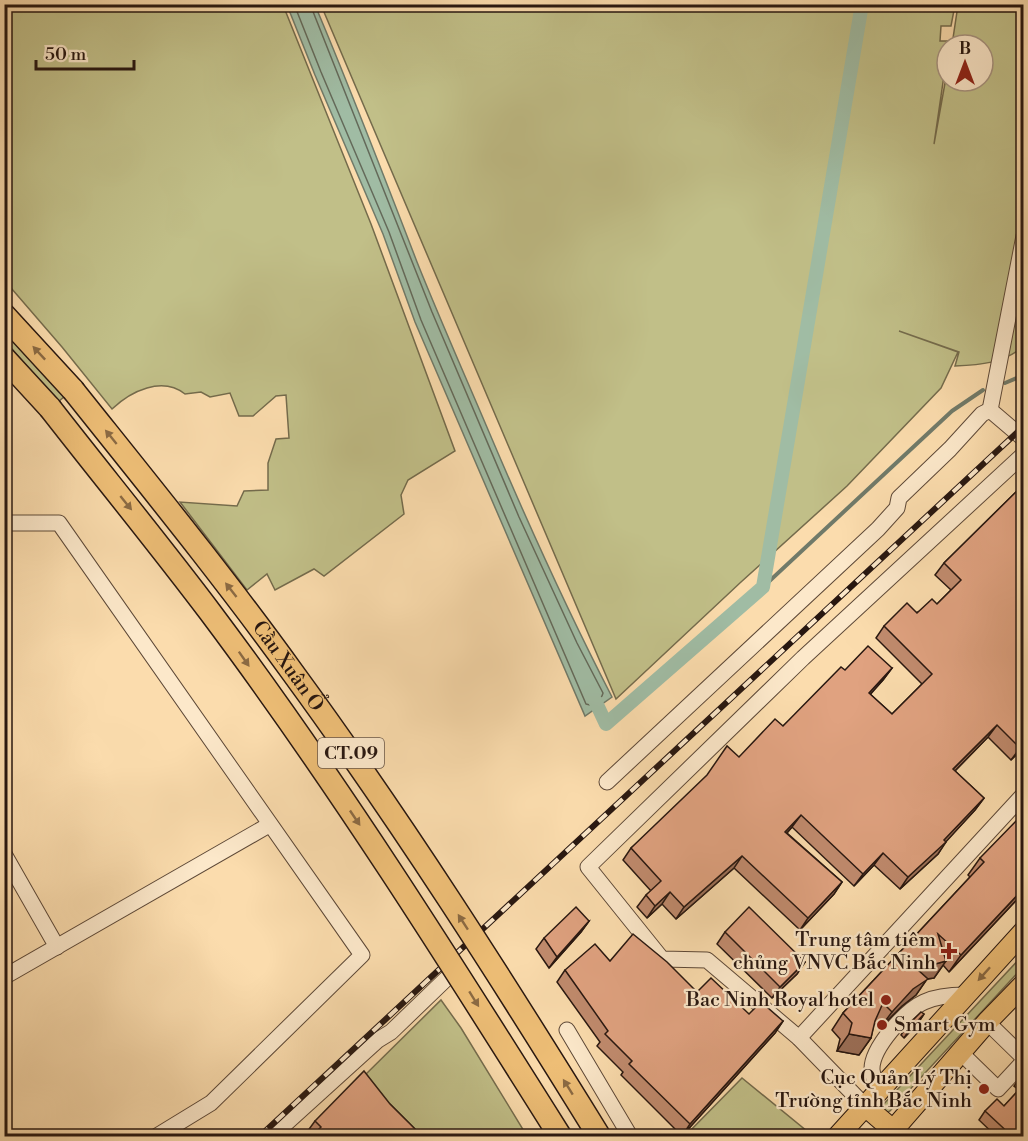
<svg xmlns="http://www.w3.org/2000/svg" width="1028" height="1141" viewBox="0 0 1028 1141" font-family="'Libre Bodoni',serif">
  <rect width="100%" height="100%" fill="#fbdcad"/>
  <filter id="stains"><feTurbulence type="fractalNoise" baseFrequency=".00333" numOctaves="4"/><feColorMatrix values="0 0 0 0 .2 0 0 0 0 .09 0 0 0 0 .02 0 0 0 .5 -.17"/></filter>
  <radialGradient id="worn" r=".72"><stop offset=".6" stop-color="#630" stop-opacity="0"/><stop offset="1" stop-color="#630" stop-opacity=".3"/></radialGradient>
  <g fill="#c1bf88" stroke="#746b4c" stroke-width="1.5">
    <path d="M4,5H283L371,224L455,451L408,480L401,495L404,514L324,576L314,569L275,590L267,574L247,590L180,502L237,506L244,491L268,490V463L276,439L289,438L286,395L276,396L253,416H239L230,393L210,397L201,392L185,394C162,376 131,391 112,409L62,347L5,281Z"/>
    <path d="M321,5H955L951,26H941L940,41H949L934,144L947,72V81H983V45H952L958,5H1023V347C1003,363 981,365 955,366L959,352L899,331L958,352L941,388L847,486L741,582L616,699Z"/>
    <polygon points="4,328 65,396 58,402 5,341"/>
    <polygon points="1023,955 1023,967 890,1111 886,1113 881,1107"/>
    <polygon points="441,1000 461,1028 527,1136 414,1136 362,1078"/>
    <polygon points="742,1078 813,1136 685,1136"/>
  </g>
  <path fill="#a0bca4" stroke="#707a69" stroke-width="1.5" d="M287,5H315C351,90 384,176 417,262C439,317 463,371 486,425C525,517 566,608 612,697L585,716L415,322L383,234L315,75Z"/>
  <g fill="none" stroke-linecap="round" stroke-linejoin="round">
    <polyline stroke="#646a5a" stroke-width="1.5" points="294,4 321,72 389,232 421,320 586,704 590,705 602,696 603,693 577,643 519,517 432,312 310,4"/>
    <g stroke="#707a69" stroke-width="4">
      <polyline points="1005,383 1024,375"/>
      <polyline points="763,587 952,411 983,390"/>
    </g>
    <polyline stroke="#a0bca4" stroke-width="14" points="591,692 606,724 763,587 862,4"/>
    <defs>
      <g id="minor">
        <polyline points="1024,236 990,410 1024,439"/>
        <polyline points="4,523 59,523 362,955 211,1103 157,1136"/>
        <polyline points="607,782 878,529 897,508 899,498 950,449 982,414 990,410"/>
        <polyline points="4,854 57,947"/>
        <polyline points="4,977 269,825"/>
        <polyline points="987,1022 1024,1058"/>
        <polyline points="567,1030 630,1136"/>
        <polyline points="799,1038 1024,794"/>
        <polyline points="960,1052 998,1089 1024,1061"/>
        <path d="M878,1092C876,1085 873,1077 872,1070C871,1048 906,1010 924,1002C937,996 951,995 965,995"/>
        <polyline points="865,1106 799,1038 707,960 662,959 588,867 803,658 1024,454"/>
        <polyline points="272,1136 378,1040 391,1032 446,979"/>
      </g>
      <g id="major">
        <polyline points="865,1106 893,1130"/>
        <polyline points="838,1136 1024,931"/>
        <polyline points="888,1136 987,1022 1024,984"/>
      </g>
      <g id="highway">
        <polyline points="4,315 73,390"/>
        <polyline points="4,358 50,408"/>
      </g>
    </defs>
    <use href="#minor" stroke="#5d4837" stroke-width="17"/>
    <use href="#major" stroke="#281710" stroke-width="22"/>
    <use href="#highway" stroke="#281710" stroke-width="25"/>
    <use href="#minor" stroke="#fce8ca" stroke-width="15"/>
    <use href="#major" stroke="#eebe76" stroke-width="20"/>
    <use href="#highway" stroke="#eebe76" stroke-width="22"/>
    <defs>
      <polyline id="rail" points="260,1136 1024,426"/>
    </defs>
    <use href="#rail" stroke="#281710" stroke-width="6"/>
    <use href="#rail" stroke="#fce8ca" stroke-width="4" stroke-dasharray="11" stroke-linecap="butt"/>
    <defs>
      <g id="highway-bridge">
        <path id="s1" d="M73,390C148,484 223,576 293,673C402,822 502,979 599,1136"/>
        <path d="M50,408C103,476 158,543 210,612C336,780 448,958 560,1136"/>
      </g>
    </defs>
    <use href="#highway-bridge" stroke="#281710" stroke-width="25" stroke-linecap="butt"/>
    <use href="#highway-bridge" stroke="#eebe76" stroke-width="22"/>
  </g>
  <g fill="#c18b6e" stroke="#281710" stroke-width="1.5">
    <polygon points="1023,485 1023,748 1011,760 988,737 955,771 984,798 975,810 946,841 938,854 900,889 874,865 854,886 792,827 787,833 842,882 834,894 800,930 734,868 676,919 662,904 647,918 637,907 646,895 651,891 623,860 631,848 739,757 783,726 845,670 892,668 883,680 870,694 892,714 922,684 876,638 884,626 937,604 951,590 935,575 944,563"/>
    <polygon points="980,858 1023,893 949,972 943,965 934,978 927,979 916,995 902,1006 880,1028 874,1023 871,1038 859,1055 837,1051 840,1039 832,1030 843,1013 970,877 968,875"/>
    <polygon points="589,921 581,932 549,968 536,949 544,938"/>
    <polygon points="725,932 805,962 797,974 772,998 717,944"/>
    <polygon points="610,961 697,992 749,1014 783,1021 775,1033 682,1136 621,1075 623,1072 597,1046 600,1042 557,982 565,970"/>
    <polygon points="924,1014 918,1023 904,1038 901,1035 907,1026"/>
    <polygon points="1023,1074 1023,1137 997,1137 979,1120 985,1111 1004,1106 1019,1090 1014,1086"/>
    <polygon points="390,1104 417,1131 422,1134 311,1137 307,1132 315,1121"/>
  </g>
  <g fill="#9d715a" stroke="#281710" stroke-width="1.5">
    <polygon points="892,668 883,680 861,705 869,693"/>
    <polygon points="997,725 988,737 945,781 953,769"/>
    <polygon points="1023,744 1023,748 1011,760"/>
    <polygon points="984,798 975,810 943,845 946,842 938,854 900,889 908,877"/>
    <polygon points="801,815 792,827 777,844 785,832"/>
    <polygon points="883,853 874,865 854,886 863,874"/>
    <polygon points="742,856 734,868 676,919 684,907"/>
    <polygon points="842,882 834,894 800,930 808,918"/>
    <polygon points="1023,889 1023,893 949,972 961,955"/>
    <polygon points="670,892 662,904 647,918 655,906"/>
    <polygon points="589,921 581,932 549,968 557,957"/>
    <polygon points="946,961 934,978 927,979 916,995 902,1006 880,1028 892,1012 917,969"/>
    <polygon points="805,962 797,974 772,998 780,987"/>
    <polygon points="924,1014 918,1023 904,1038 910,1029"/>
    <polygon points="783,1021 775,1033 682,1136 690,1124"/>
    <polygon points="849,1034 871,1038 859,1055 837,1051"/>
  </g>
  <g fill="#e0a280" stroke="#281710" stroke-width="1.5">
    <polygon points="1023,485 1023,744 1020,748 997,725 953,769 984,798 944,840 946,842 908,877 883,853 863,874 801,815 785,832 842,882 808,918 742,856 684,907 670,892 655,906 646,895 661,881 631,848 707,775 727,746 739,757 775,719 783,726 841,667 845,670 868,646 892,668 869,693 892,714 932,674 884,626 907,603 917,613 932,599 937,604 961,580 944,563"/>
    <polygon points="1016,821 1023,828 1023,889 961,955 938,934 946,961 917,969 928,979 913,989 892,1012 883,1003 875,1021 871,1038 849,1034 852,1023 843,1013 984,862 980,858"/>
    <polygon points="576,907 589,921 557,957 544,938"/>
    <polygon points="749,907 805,962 780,987 725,932"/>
    <polygon points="633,934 667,962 697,992 711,978 749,1014 761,1002 783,1021 690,1124 629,1064 632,1061 605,1034 608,1031 565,970 595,944 610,961"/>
    <polygon points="921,1012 924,1014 910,1029 907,1026"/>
    <polygon points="364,1071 390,1104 417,1131 422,1134 430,1132 434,1137 311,1137 321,1127 315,1121"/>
    <polygon points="1023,1085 1023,1137 1013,1137 985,1111 997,1099 1004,1106"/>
  </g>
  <defs><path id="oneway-solid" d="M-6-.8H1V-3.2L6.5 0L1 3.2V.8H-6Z" transform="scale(1.5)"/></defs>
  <g fill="#8b6a43">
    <use href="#oneway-solid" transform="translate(39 353) rotate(-133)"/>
    <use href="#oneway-solid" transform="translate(111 437) rotate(-129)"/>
    <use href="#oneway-solid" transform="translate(126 503) rotate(51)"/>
    <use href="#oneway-solid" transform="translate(231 590) rotate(-128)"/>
    <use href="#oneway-solid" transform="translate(244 659) rotate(55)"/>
    <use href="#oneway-solid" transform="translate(355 818) rotate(56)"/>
    <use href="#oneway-solid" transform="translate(463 922) rotate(-123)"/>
    <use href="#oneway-solid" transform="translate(984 974) rotate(132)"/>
    <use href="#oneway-solid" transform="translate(474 999) rotate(58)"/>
    <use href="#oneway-solid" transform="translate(568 1087) rotate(-122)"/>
  </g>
  <g fill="#8f2418" stroke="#fce8ca" stroke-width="2">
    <path d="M946 942h6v6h6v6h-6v6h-6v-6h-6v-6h6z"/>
    <circle cx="886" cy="1000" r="6"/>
    <circle cx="882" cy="1025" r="6"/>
    <circle cx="984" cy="1089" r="6"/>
  </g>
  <g text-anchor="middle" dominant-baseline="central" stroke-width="4.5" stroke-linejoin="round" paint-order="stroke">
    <rect fill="#fce8ca" stroke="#685648" stroke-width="1.5" x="318" y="738" width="66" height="30" rx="4.5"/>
    <g font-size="18" font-weight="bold" fill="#281710">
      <text x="351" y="753">CT.09</text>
    </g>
    <g font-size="20" fill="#281710" stroke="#fce8ca">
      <text stroke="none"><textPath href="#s1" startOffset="350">Cầu Xuân Ổ</textPath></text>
    </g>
    <g font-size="20" fill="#281710" stroke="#fce8ca" text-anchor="end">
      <text x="936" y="940">Trung tâm tiêm<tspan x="936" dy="23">chủng VNVC Bắc Ninh</tspan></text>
      <text x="874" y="1000">Bac Ninh Royal hotel</text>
      <text x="894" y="1025" text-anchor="start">Smart Gym</text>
      <text x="972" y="1078">Cục Quản Lý Thị<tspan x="972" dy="23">Trường tỉnh Bắc Ninh</tspan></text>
    </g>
  </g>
  <rect width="1028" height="1141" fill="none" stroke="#fbdcad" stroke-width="24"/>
  <rect x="6" y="6" width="1016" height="1129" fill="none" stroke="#281710" stroke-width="3"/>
  <rect x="12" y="12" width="1004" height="1117" fill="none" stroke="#281710" stroke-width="1.5"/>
  <g transform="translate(965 63)"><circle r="28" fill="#fce8ca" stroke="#a79480" stroke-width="1.5"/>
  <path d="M0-4.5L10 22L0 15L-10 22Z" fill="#8f2418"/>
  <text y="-9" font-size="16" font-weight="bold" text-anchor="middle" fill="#281710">B</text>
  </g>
  <path d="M36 60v9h98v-9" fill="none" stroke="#281710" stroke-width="3"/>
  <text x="45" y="60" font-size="18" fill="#281710" stroke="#fce8ca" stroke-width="4.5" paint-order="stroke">50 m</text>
  <rect width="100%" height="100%" filter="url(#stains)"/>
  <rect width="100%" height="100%" fill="url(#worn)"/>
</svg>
